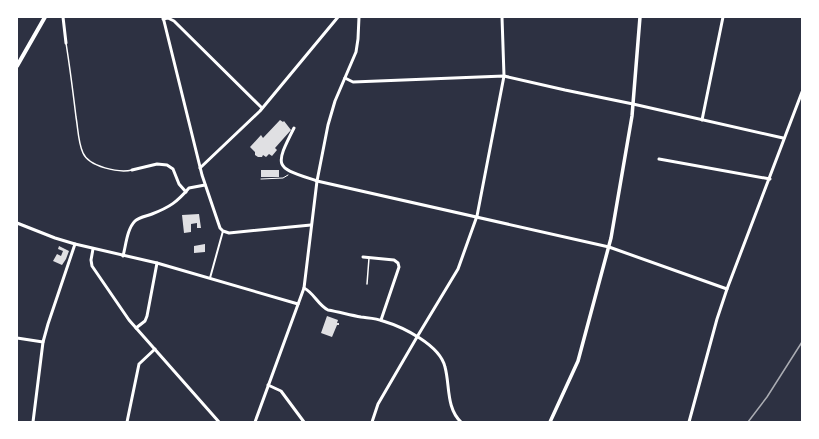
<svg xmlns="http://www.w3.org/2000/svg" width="819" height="439" viewBox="0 0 819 439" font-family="'Alegreya Sans',sans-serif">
  <rect width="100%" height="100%" fill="#2d3142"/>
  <g fill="#e0e0e3">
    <polygon points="280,120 283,122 284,121 291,130 275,148 277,150 272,156 269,154 266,157 263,155 262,157 258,157 255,155 255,152 250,147 261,135 263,138"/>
    <rect x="261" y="170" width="18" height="7"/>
    <polygon points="199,214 201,228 197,228 197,223 191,224 191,232 184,233 182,215"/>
    <polygon points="205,244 205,252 194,253 194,246"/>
    <polygon points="59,246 69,251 66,259 62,265 53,261 57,254 61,256 63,251 58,249"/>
    <polygon points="327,316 338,320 337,323 339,323 339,325 337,325 332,337 321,333"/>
  </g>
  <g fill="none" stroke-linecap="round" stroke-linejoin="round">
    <polyline stroke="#fff" stroke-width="1" points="261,179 283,178 288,175"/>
    <g stroke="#fff" stroke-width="1.5">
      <path d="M66,43C70,68 73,92 76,117C78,128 78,142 83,153C89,167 119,173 132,170"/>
      <polyline points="367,284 369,258"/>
    </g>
    <polyline stroke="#fff" stroke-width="2" points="210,278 223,231"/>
    <g stroke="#fff" stroke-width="3">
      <polyline points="63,17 66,43"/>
      <polyline points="163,17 202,175 220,228 223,231 229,233 311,225"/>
      <polyline points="163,19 168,18 174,21 262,108"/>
      <polyline points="345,78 353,82 504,76 565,90 633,104 783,138"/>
      <polyline points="702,120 723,17"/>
      <path d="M294,128C273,169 276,167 317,181L609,247L727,289"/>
      <polyline points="659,159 770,179"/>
      <polyline points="200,168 260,111 338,17"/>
      <polyline points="132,170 157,164 167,165 173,169 179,184 186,192"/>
      <polyline points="17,223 55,238 75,244 157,263 298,304"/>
      <polyline points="93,249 91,260 92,266 129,320 219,422"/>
      <path d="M123,256C126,245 127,229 135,221C139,217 147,216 152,214C170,207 177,202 189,188L205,185"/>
      <polyline points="363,257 394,260 398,263 399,267 381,320"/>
      <path d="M304,288C314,293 318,305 328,310C339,312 350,315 361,317C368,318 376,318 383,321C403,327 440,345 445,367C450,385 446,408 461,422"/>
      <polyline points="136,328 145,321 147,316 157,263"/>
      <polyline points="17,338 43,342"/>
      <polyline points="268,385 281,391 304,422"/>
      <polyline points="33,422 43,342 48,324 75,244"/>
      <polyline points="127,422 139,364 155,349"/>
      <polyline points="255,422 304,288 317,181 328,125 335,101 356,52 358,39 359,17"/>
      <polyline points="372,422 378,404 417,337 458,269 477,216 504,76 502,17"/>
      <polyline points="689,422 717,319 727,289 802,92"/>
    </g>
    <polyline stroke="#fff" stroke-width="3.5" points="550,422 578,361 611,238 632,116 640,17"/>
    <polyline stroke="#fff" stroke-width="4" points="17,66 45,17"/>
    <polyline stroke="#abadb3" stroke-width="1.5" points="748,422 767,397 802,342"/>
  </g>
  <rect width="819" height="439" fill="none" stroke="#ffffff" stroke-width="36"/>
</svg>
